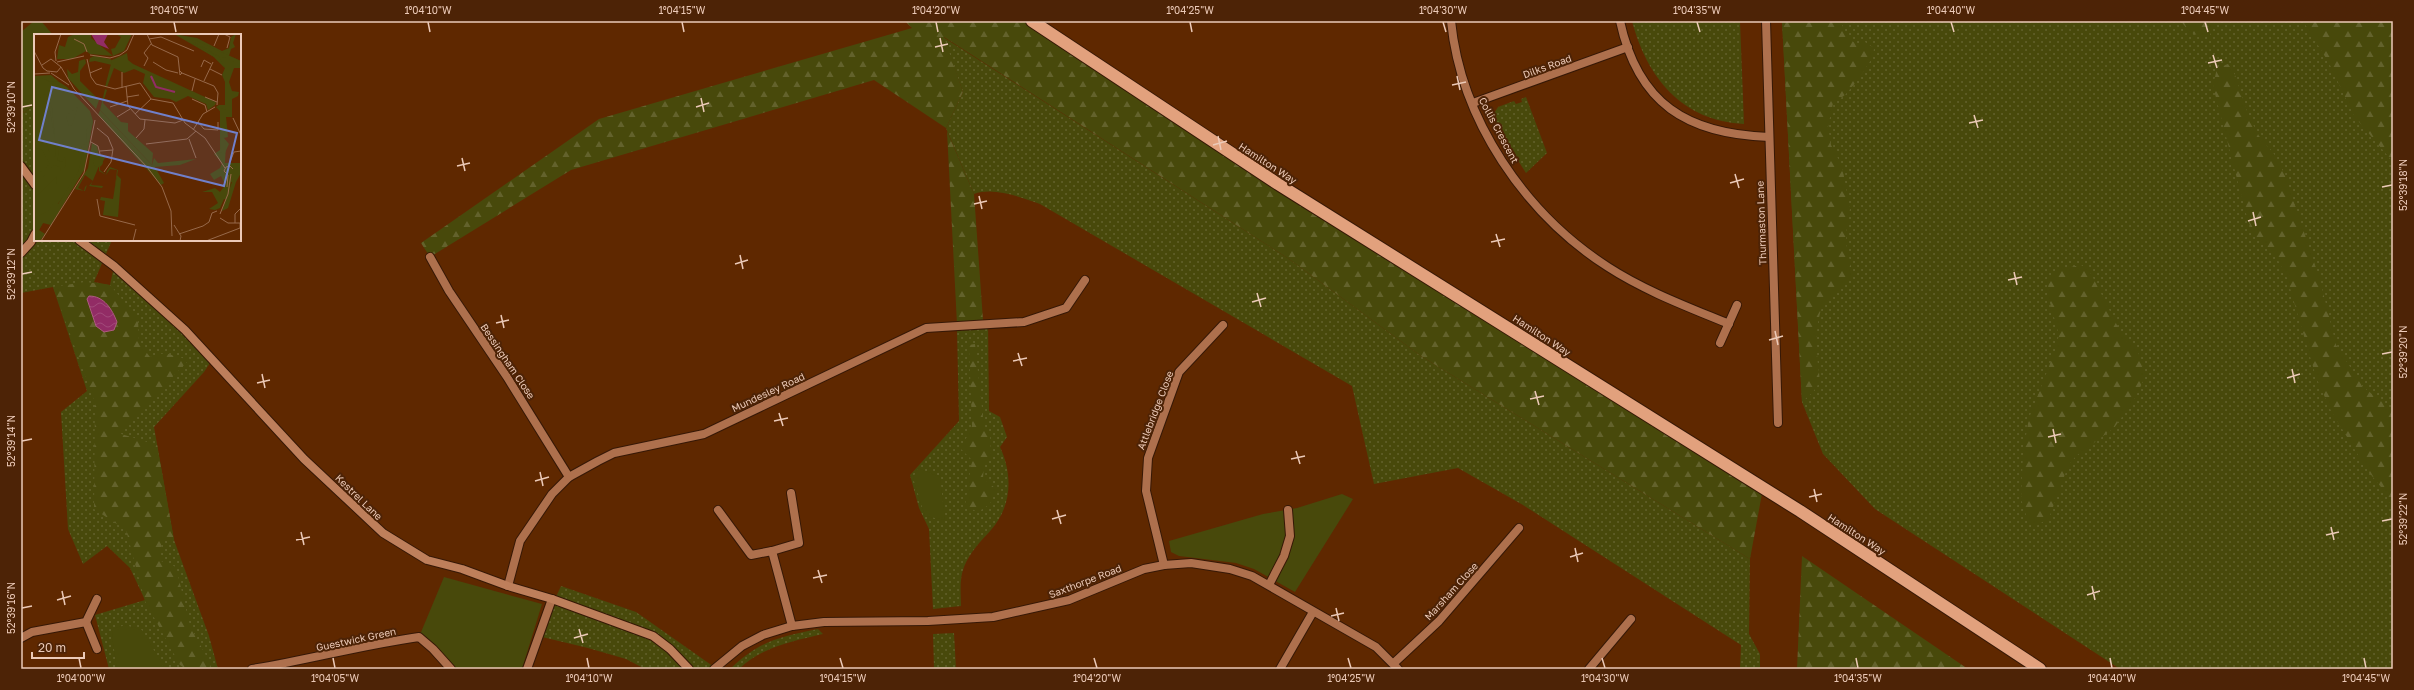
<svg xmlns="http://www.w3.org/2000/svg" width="2414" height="690" viewBox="0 0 2414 690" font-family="'Golos Text',sans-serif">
  <defs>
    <pattern id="grass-dots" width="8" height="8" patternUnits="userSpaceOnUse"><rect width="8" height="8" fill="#48490b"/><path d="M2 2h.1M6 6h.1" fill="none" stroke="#63622c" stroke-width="1.8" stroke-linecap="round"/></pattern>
    <pattern id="forest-firs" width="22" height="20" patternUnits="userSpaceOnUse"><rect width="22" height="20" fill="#48490b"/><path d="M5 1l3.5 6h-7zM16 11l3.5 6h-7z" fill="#63622c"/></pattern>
    <pattern id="water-waves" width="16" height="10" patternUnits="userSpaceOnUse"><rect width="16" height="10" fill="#922c65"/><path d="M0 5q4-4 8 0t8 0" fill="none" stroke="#a14979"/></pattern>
  </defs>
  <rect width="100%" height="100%" fill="#5f2800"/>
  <g fill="url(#grass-dots)">
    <path d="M1632,21H1740L1744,124C1682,121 1647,78 1632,21Z"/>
    <polygon points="1782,21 2393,21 2393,669 2120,669 1875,509 1823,454 1802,402"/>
    <path d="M943,37L1289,259L1421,356L1750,559L1749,634L1760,654V669H1740L1741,645L1523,505L1458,468L1374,484L1352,386L1040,204C1020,197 994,187 974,194L946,128L963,92Z"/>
    <polygon points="1526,97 1547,153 1526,173 1499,131 1493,115 1498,107 1514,101 1516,104 1522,102 1521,99"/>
    <polygon points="35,104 35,240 112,240 94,282 110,285 114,266 212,360 204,372 154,427 174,540 209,636 218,669 109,669 95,615 145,600 130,568 107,546 83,564 68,529 61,412 87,391 53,287 21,293 21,107 24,113"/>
    <path d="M988,324L989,411L1000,417L1007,437L1000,447C1013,475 1012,506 991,530C981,541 970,552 964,567C959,579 961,594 961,606L933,609L929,529L919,508L910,475L959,421L957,330L964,325Z"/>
    <polygon points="561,586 636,612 717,669 645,669 626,659 588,648 538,636"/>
    <path d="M818,629L823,634C793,641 762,647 739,669H730C760,641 778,637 818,629Z"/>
    <polygon points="954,633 956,669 934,669 933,634"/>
  </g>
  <g fill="url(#forest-firs)">
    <polygon points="905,21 1034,21 1763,488 1750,559 1421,356 1289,259 944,37 963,92 946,128 874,80 571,170 430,257 421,243 599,119 912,28"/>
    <path d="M1782,21H1840L1848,37L1856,44L1865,42L1874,48L1873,57L1857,81L1845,95L1833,103L1828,127L1831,145L1842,166L1850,209L1847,223L1846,243L1853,276C1846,287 1825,299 1821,310C1817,322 1816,340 1817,353C1818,380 1827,381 1802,402Z"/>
    <path d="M2181,21H2215L2210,35C2195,37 2190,34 2181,21Z"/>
    <polygon points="2303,21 2393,21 2393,162 2354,116 2329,63"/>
    <polygon points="2228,64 2235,75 2249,117 2259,136 2274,154 2285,175 2320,280 2336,345 2363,387 2393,410 2393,511 2385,492 2368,471 2331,411 2316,377 2287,278 2275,254 2257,239 2248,221 2213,86 2217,68"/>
    <polygon points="947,131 974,194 983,320 957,324"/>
    <polygon points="2081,265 2089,270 2124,339 2137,349 2146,375 2134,400 2114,428 2076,456 2068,466 2049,518 2036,526 2027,518 2021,499 2023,453 2029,418 2055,351 2059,335 2049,299 2048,283 2056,270"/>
    <polygon points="85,282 110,285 138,318 139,343 150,357 165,353 189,360 118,433 157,445 174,540 161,541 161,561 176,567 190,626 211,665 208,669 186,669 180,665 145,601 126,530 94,509 95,403 53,287"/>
    <polygon points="975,344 984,427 990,435 991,455 984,464 983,478 996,489 990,504 978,512 965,506 972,460 961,449 972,426 969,345"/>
    <polygon points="1802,556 1968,669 1797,669"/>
  </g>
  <g fill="#48490b">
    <polygon points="34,21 41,21 53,35 35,35 35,104 24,113 21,106 21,32"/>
    <polygon points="918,468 940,477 945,520 925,516 913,478"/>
    <polygon points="1342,494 1353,499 1295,592 1254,569 1236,563 1179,556 1171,552 1169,541 1263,514 1297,508"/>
    <polygon points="444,577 542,604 522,669 451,669 419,637"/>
    <polygon points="125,625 142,630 165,669 117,669 112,636 113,629"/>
  </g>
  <path fill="url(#water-waves)" stroke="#ad5b7e" d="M89,296C104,296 112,309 117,322L114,330L104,332L96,326L87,299Z"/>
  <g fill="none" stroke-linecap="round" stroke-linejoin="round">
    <defs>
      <g id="street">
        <path d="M1451,21C1461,120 1525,214 1608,267C1645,291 1688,307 1729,324"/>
        <path d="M1620,21C1638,104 1687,134 1769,137"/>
        <polyline points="1766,21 1778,423"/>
        <polyline points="1473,103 1628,47"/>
        <polyline points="430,257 449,291 507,377 569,477"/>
        <polyline points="1720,343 1737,305"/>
        <polyline points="791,493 799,543 772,551 792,626"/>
        <polyline points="718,510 751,555 772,551"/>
        <polyline points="1164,565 1146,491 1148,458 1179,372 1223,325"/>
        <polyline points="1269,585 1284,556 1290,536 1288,510"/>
        <polyline points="508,586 520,541 552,494 569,477 598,461 614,453 704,434 926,328 1024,322 1066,308 1085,280"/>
        <polyline points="86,622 97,649"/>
        <polyline points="21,638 32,632 86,622 97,599"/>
        <polyline points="1394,663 1439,621 1519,528"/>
        <path d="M252,669C308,660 362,645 419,637L433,649L451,669"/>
        <polyline points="527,669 552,599"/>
        <polyline points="714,669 742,646 763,635 792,626 824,622 928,621 993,617 1069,600 1144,569 1164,565 1191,563 1230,569 1252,576 1376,647 1398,669"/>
        <polyline points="1280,669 1313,612"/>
        <polyline points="1589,669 1631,619"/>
      </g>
      <g id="secondary">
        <polyline points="21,166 35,185"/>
        <polyline points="79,240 114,266 185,330 304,459 383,533 427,560 462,569 508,586 552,599 653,636 670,649 689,669"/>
        <polyline points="21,253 31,242 35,234"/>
      </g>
      <polyline id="highway" points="1032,21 1278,184 1800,511 2040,669"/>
    </defs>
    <use href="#street" stroke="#361806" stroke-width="10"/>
    <use href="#secondary" stroke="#361806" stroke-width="10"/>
    <use href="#highway" stroke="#361806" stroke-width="14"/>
    <use href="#street" stroke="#ae704d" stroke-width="8"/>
    <use href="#secondary" stroke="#be7f5b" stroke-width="8"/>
    <use href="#highway" stroke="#e2a17d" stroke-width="12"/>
  </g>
  <path fill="none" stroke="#eccab8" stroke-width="1.5" d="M174,22L176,32M428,22L430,32M682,22L684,32M936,22L938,32M1190,22L1192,32M1443,22L1446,32M1697,22L1700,32M1951,22L1954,32M2205,22L2208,32M940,38L943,52M935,47L948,44M2213,55L2217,68M2208,63L2222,60M1457,76L1460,90M1452,85L1466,82M701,98L704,112M22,107L32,105M696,107L709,103M1974,115L1978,128M1969,123L1983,120M1218,136L1221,150M1213,145L1227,141M462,158L465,171M457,166L470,163M1735,174L1739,188M1730,183L1744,179M2382,187L2392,185M979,196L982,209M974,204L987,201M2253,212L2256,226M2248,221L2261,217M1496,234L1500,247M1491,242L1505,239M740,255L743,269M735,264L748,260M2014,272L2017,285M22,274L32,272M2008,280L2022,277M1257,293L1261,307M1252,302L1266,298M501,315L504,328M496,323L509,320M1775,331L1778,345M1769,340L1783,336M1018,353L1022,366M2382,354L2392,352M1013,361L1027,358M2292,369L2295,383M262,374L265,388M2287,378L2300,374M257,383L270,380M1535,391L1539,405M1530,399L1544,396M779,413L783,426M774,421L788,418M2053,429L2056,443M2048,437L2061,434M22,441L32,439M1296,451L1300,464M1291,459L1305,456M540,472L543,486M535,481L549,477M1814,489L1817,502M1809,497L1822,494M1057,510L1061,524M1052,519L1066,515M2382,521L2392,519M2331,527L2334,540M301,532L304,545M2326,535L2339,532M296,540L310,537M1575,548L1578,562M1570,557L1583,553M818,570L822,583M813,578L827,575M2092,586L2095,600M62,591L65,605M2087,595L2100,591M57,600L71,596M22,608L32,606M1336,608L1339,621M1331,616L1344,613M579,629L583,643M574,638L588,634M79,658L81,668M333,658L335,668M587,658L589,668M840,658L843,668M1094,658L1097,668M1348,658L1351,668M1602,658L1605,668M1856,658L1858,668M2110,658L2112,668M2364,658L2366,668"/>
  <g text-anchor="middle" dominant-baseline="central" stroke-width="4" stroke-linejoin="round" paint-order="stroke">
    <g font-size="10" fill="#eccab8" stroke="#4d2306">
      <text transform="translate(1547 66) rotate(-20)">Dilks Road</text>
      <text transform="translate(1499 130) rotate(62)">Collis Crescent</text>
      <text transform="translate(1268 163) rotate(33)">Hamilton Way</text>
      <text transform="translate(1761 223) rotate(-92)">Thurmaston Lane</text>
      <text transform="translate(1542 335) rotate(33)">Hamilton Way</text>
      <text transform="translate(508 361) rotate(56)">Bessingham Close</text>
      <text transform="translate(768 392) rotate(-25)">Mundesley Road</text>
      <text transform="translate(1155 410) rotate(-69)">Attlebridge Close</text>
      <text transform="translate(359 497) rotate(44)">Kestrel Lane</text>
      <text transform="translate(1857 534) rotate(33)">Hamilton Way</text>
      <text transform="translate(1085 581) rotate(-21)">Saxthorpe Road</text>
      <text transform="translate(1451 591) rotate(-48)">Marsham Close</text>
      <text transform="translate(356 639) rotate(-12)">Guestwick Green</text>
    </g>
  </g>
  <g transform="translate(34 34)">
    <rect width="207" height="207" fill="#5f2800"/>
    <path d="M140,0L163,4L188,17L195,14L197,3L202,0L199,9L201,13L197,15L195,22L207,27V34H200L195,48L198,57L205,58L204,62L198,65V83H192L194,103L190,104L195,110L190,121L191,129H207V139L202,148H197L194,165H190L186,174L181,176L175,175L184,169L178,158H168L181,154L186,158L191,151L187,142L180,146L176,140L186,134L188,129L180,120L186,116V77L182,73L185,71H191V48L188,41L191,34L180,23ZM3,42L22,46L33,53L56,77L59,87L50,136L9,189L5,196L11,200L6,207H0V44ZM71,55L73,56L69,69L87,88L94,89V97L119,119L118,131L66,76ZM58,109L63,112L65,121L72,122L66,133V136L72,141L73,137L76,133L84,136L80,160L83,136L76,135L72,141L65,137V132L57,151L69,152L68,154L55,152L59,147L51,141L44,154L50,157L51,153L53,151L51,157H50L41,155L54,134Z" fill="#48490b"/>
    <path d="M82,0H98L90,17L79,22L77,15L81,14L87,3ZM152,6L185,23L191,34L180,23ZM161,6L207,27V28H200L193,23L188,24L158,7ZM60,22L76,25L79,27L78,31L61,27L55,28L56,24ZM51,25L52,29L46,37V47L65,66L62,75L34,44L33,35L38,40L44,38L45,27ZM17,41L24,47L16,48L9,44L4,48V53L6,58L15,64L18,74L21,105L16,77L0,54V42ZM44,73L38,91L35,92L32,82ZM183,73L192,76V95L186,93V77ZM66,76L118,131L120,124L124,129L162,125L146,131L121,133L130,149L127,151L64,81ZM6,86L15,117L21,123L22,107L25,119L23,126L28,128L31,123L32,132L27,137L26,133L20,131L0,153V144L16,130L8,116L0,113V105L9,110L0,102V90ZM59,87L50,136L17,191L9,189L5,196H2L0,184L14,177L19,170H24L44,138L48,123L44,118L49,117L47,112L52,109L53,95ZM187,96L192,111L191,129L182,121L189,117L186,115ZM83,141L87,145L84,183L69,181L71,167L66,166L67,163L79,165ZM23,142L22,150L0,171V165ZM198,148H202L194,174L188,177Z" fill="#48490b"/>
    <path d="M41,0H57V4L79,22L56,20L52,17L38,25H23L25,11L31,13L34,3ZM93,19L94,26L99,30L182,68L181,71L174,76L172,70L154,62L142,68L136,65L120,63L109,49L111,40L100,35L90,39L80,34L73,53H71L78,26ZM59 128a5 5 0 1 1 10 0a5 5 0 1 1-10 0Z" fill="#48490b"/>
    <path d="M57,0H74L70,8L75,15L63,10Z" fill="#922c65"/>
    <path fill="none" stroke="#922c65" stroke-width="2" d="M117,42L122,53L141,58"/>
    <path fill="none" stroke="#97694a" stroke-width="1" d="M113,0L118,11L144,23L146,41L148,39L146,37M190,0L196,3L193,14M40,5L50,10L53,18M115,5L127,3L160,17M180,12L185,0M0,17L9,34L13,37L23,38L27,33L17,25L8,31M56,21L76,24L86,21L93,16L100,0M53,25L57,43L62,50L81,55L106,49L117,65L139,69L151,89L171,104L191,134M22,27L21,18L27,0M23,28L50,22M119,28L132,36L144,39M110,32L114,24L110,19L117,10M27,33L40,55L113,133L128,153L137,177L138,202M167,33L170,26L177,30M176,35L188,41M88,38V54M17,39L35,51M56,39L68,34M148,39L180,52L184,59L183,71M0,40L16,39M207,46V72M170,47L179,28M92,52L94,72L106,85L141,89L149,86M158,57L161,45M93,63L105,61M171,63L183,68M158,65L171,71L173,78M76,73L93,67M101,80L117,65M83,83L96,75M199,84L207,101M164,88L170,95L184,96V88M63,94L74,103L79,115L77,128L70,138M159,96L169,80L181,73M102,104L110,95L111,86M155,105L162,124M57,108L64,112L66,120M112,110L153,105L162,97M66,117L79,116M196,128L200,118L207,117M194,141L190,137L192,133L196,132L199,135M193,153L194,141M63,165L66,182L101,191M186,180L194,160L197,140M186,184L194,189H207M201,189V180L207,174M140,191L147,202L146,207M145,200L169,192L175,188L178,179L183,177M7,207L50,139L61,86M99,207L102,195M172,207L206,194V189"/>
    <path fill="#7080cb" fill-opacity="0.15" stroke="#7080cb" stroke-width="2" d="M18,53L203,99L190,152L5,106Z"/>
    <rect width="207" height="207" fill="none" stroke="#eccab8" stroke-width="2"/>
  </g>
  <rect width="2414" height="690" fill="none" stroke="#4d2306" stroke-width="44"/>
  <path d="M32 652v6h52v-6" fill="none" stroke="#eccab8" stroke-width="2"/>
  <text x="38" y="652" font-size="12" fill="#eccab8" stroke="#4d2306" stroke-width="3" paint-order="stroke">20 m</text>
  <rect x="22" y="22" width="2370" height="646" fill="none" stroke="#eccab8" stroke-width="1.5"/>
  <g font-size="10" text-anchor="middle" fill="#eccab8">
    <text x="174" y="14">1°04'05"W</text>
    <text x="428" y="14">1°04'10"W</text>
    <text x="682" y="14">1°04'15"W</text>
    <text x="936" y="14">1°04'20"W</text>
    <text x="1190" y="14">1°04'25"W</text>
    <text x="1443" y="14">1°04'30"W</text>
    <text x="1697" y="14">1°04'35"W</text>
    <text x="1951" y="14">1°04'40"W</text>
    <text x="2205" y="14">1°04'45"W</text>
    <text transform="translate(11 107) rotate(-90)" y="4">52°39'10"N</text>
    <text transform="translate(2403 185) rotate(-90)" y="4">52°39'18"N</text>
    <text transform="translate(11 274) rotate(-90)" y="4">52°39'12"N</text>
    <text transform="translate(2403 352) rotate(-90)" y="4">52°39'20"N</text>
    <text transform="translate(11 441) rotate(-90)" y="4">52°39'14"N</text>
    <text transform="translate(2403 519) rotate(-90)" y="4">52°39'22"N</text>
    <text transform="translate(11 608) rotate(-90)" y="4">52°39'16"N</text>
    <text x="81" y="682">1°04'00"W</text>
    <text x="335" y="682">1°04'05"W</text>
    <text x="589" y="682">1°04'10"W</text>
    <text x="843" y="682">1°04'15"W</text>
    <text x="1097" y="682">1°04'20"W</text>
    <text x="1351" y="682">1°04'25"W</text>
    <text x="1605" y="682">1°04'30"W</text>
    <text x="1858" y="682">1°04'35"W</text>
    <text x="2112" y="682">1°04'40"W</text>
    <text x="2366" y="682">1°04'45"W</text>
  </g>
</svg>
